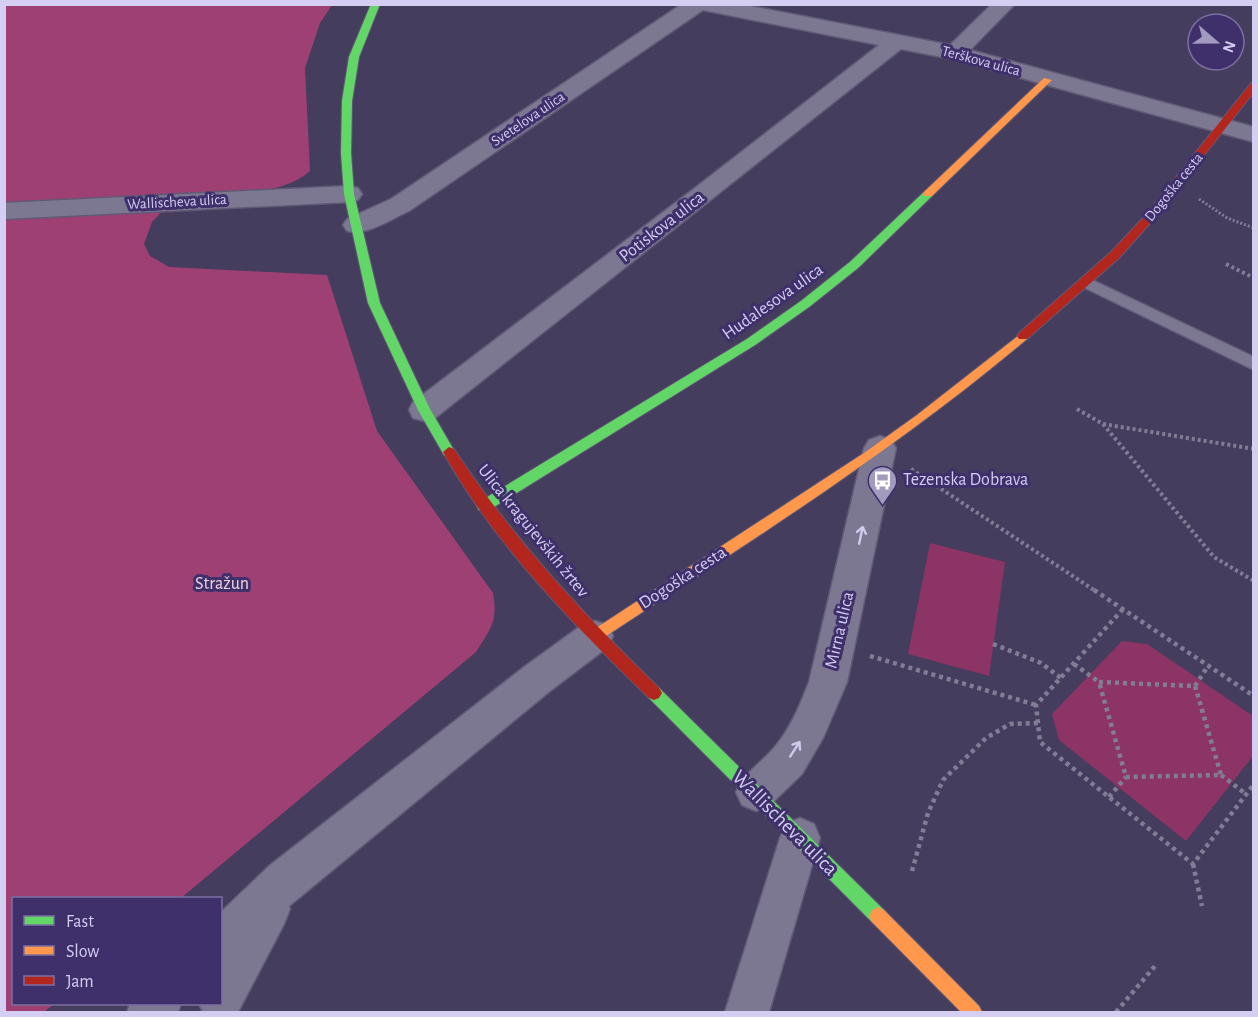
<svg xmlns="http://www.w3.org/2000/svg" width="1258" height="1017" viewBox="0 0 1258 1017" font-family="'Alegreya Sans',sans-serif">
  <rect width="100%" height="100%" fill="#453d5e"/>
  <g fill="#8b3465">
    <polygon points="930,543 1005,562 989,676 908,654"/>
    <polygon points="1122,641 1147,644 1253,716 1253,756 1186,841 1059,740 1052,714"/>
  </g>
  <path fill="#9e4074" d="M5,5H332L320,23L305,68L310,171C279,199 220,192 179,194L152,222L144,244L150,256L169,267L327,275L377,431L493,593C498,622 491,628 476,652L181,898H14V1004H54L44,1012H5Z"/>
  <g fill="none" stroke-linecap="round" stroke-linejoin="round">
    <defs>
      <polygon id="lane" points="1086,277 1254,357 1254,370 1081,286 1078,282"/>
      <g id="street">
        <path d="M682,4H740L950,45L992,4H1015L970,50L1254,127V142L952,59L901,49L435,418L424,421L413,418L409,410L413,402L695,188L879,45L703,10L409,211C391,219 367,236 347,231L343,225L347,219L391,199Z"/>
        <polygon points="349,186 358,188 362,194 358,200 349,202 4,219 4,203"/>
        <path d="M880,436L891,440L896,448L847,682L823,738L802,774L770,805L756,811L742,805L736,792C744,773 760,764 773,749C790,730 800,705 809,682L864,448L869,440Z"/>
        <polygon points="595,621 608,625 613,636 608,647 550,691 289,906 290,909 284,924 238,1012 203,1012 199,1004 220,1004 220,913 269,866 524,667 582,625"/>
        <polygon points="800,818 814,824 820,838 769,1012 725,1012 780,838 786,824"/>
        <polygon points="130,1004 181,1004 178,1012 127,1012"/>
      </g>
      <g id="fast">
        <polygon points="371,4 380,4 359,57 352,101 351,153 354,194 380,303 430,409 455,452 449,457 444,455 418,410 368,303 344,194 341,153 342,101 349,57"/>
        <polygon points="928,191 933,194 932,196 858,268 809,307 755,345 489,510 479,510 477,506 479,502 747,339 801,301 850,262 924,192"/>
        <polygon points="654,686 659,688 884,910 887,916 884,922 878,925 872,922 649,698 646,693 649,688"/>
      </g>
      <g id="slow">
        <polygon points="1044,78 1052,80 932,196 924,196 924,192"/>
        <path d="M1023,332L1029,336L1027,339C893,452 746,544 600,640L595,642L590,640L588,636L590,632L864,453L917,415Z"/>
        <polygon points="878,907 884,910 979,1006 982,1012 961,1012 872,922 869,916 872,910"/>
      </g>
      <g id="jam">
        <polygon points="1254,82 1254,92 1153,220 1119,258 1027,339 1019,339 1017,336 1019,333 1111,252 1145,216 1251,83"/>
        <path d="M449,447L454,449C512,538 583,614 659,688L662,693L659,698L654,700L649,698C573,624 495,545 443,452Z"/>
      </g>
    </defs>
    <use href="#lane" stroke="#615a76" stroke-width="3"/>
    <use href="#street" stroke="#615a76" stroke-width="3"/>
    <use href="#fast" stroke="#615a76" stroke-width="2"/>
    <use href="#slow" stroke="#615a76" stroke-width="2"/>
    <use href="#jam" stroke="#615a76" stroke-width="2"/>
    <polyline stroke="#817d94" stroke-width="3" stroke-dasharray="2 2" stroke-linecap="butt" points="1199,199 1227,218 1254,228"/>
    <g stroke="#817d94" stroke-width="4" stroke-dasharray="3 3" stroke-linecap="butt">
      <polyline points="1226,264 1254,278"/>
      <polyline points="1077,409 1103,424 1254,449"/>
      <polyline points="1103,424 1214,557 1254,581"/>
      <polyline points="911,469 1097,592"/>
    </g>
    <g stroke="#817d94" stroke-width="4.5" stroke-dasharray="4 4" stroke-linecap="butt">
      <polyline points="1094,590 1254,696"/>
      <polyline points="1123,609 1036,705 1040,742 1193,864 1254,784"/>
      <polyline points="993,644 1041,663 1061,678"/>
      <polyline points="870,656 1036,705"/>
      <polyline points="1074,664 1099,682"/>
      <polygon points="1099,682 1195,686 1221,775 1126,777"/>
      <polyline points="1195,686 1208,666"/>
      <polyline points="1221,775 1246,794"/>
      <polyline points="1109,797 1126,777"/>
      <polyline points="1193,864 1202,906"/>
      <polyline points="912,871 928,813 943,780 986,738 1010,724 1038,723"/>
      <polyline points="1116,1012 1155,966"/>
    </g>
    <use href="#lane" fill="#7c7891" fill-rule="evenodd"/>
    <use href="#street" fill="#7c7891" fill-rule="evenodd"/>
    <use href="#fast" fill="#63d668" fill-rule="evenodd"/>
    <use href="#slow" fill="#ff974d" fill-rule="evenodd"/>
    <use href="#jam" fill="#b3261e" fill-rule="evenodd"/>
  </g>
  <defs><path id="oneway-shaft" d="M-6 0H5M1.5-3L5.5 0L1.5 3" fill="none" stroke-width="1.6" stroke-linecap="round" stroke-linejoin="round" transform="scale(1.5)"/></defs>
  <g stroke="#d0caed">
    <use href="#oneway-shaft" transform="translate(861 535) rotate(-78)"/>
    <use href="#oneway-shaft" transform="translate(795 749) rotate(-57)"/>
  </g>
  <defs>
    <symbol id="bus-pin" viewBox="-11 -11 22 30"><path d="M0 17L-7.5 6A9.5 9.5 0 1 1 7.5 6Z" fill="#a29bbe" stroke="#3f306b"/><path d="M-5-6H5V4H4V6H2V4H-2V6H-4V4H-5ZM-3.5-4V0h7V-4ZM-3.5 1.2v1.5H-2V1.2ZM2 1.2v1.5H3.5V1.2Z" fill="#fff"/></symbol>
  </defs>
  <g fill-rule="evenodd">
    <use href="#bus-pin" x="866" y="464" width="33" height="45"/>
  </g>
  <g text-anchor="middle" dominant-baseline="central" stroke-width="6" stroke-linejoin="round" paint-order="stroke">
    <g font-size="15" fill="#d4cef2" stroke="#3f306b">
      <text transform="translate(981 61) rotate(15)">Terškova ulica</text>
      <text transform="translate(528 119) rotate(-34)">Svetelova ulica</text>
      <text transform="translate(1174 187) rotate(-51)">Dogoška cesta</text>
      <text transform="translate(177 202) rotate(-3)">Wallischeva ulica</text>
    </g>
    <g font-size="18" fill="#d4cef2" stroke="#3f306b">
      <text transform="translate(662 227) rotate(-38)">Potiskova ulica</text>
      <text transform="translate(773 302) rotate(-35)">Hudalesova ulica</text>
      <text transform="translate(533 531) rotate(51)">Ulica kragujevških žrtev</text>
      <text transform="translate(683 578) rotate(-33)">Dogoška cesta</text>
      <text transform="translate(840 630) rotate(-77)">Mirna ulica</text>
    </g>
    <g font-size="18" fill="#d4cef2" stroke="#3f306b" text-anchor="start">
      <text x="903" y="480">Tezenska Dobrava</text>
    </g>
    <g font-size="18" fill="#f1d3df" stroke="#3f306b">
      <text x="222" y="584">Stražun</text>
    </g>
    <g font-size="21" fill="#d4cef2" stroke="#3f306b">
      <text transform="translate(785 823) rotate(45)">Wallischeva ulica</text>
    </g>
  </g>
  <rect width="1258" height="1017" fill="none" stroke="#d4cef2" stroke-width="12"/>
  <rect x="12" y="897" width="210" height="108" fill="#3f306b" stroke="#7b6fa1" stroke-width="1.5"/>
  <rect x="24" y="916" width="30" height="9" fill="#63d668" stroke="#7b6fa1" stroke-width="1.5"/>
  <text x="66" y="927" font-size="18" fill="#d4cef2">Fast</text>
  <rect x="24" y="946" width="30" height="9" fill="#ff974d" stroke="#7b6fa1" stroke-width="1.5"/>
  <text x="66" y="957" font-size="18" fill="#d4cef2">Slow</text>
  <rect x="24" y="976" width="30" height="9" fill="#b3261e" stroke="#7b6fa1" stroke-width="1.5"/>
  <text x="66" y="987" font-size="18" fill="#d4cef2">Jam</text>
  <g transform="translate(1216 42) rotate(110)"><circle r="28" fill="#3f306b" stroke="#7b6fa1" stroke-width="1.5"/>
  <path d="M0-4.5L10 22L0 15L-10 22Z" fill="#a29bbe"/>
  <text y="-9" font-size="16" font-weight="bold" text-anchor="middle" fill="#d4cef2">N</text>
  </g>
</svg>
